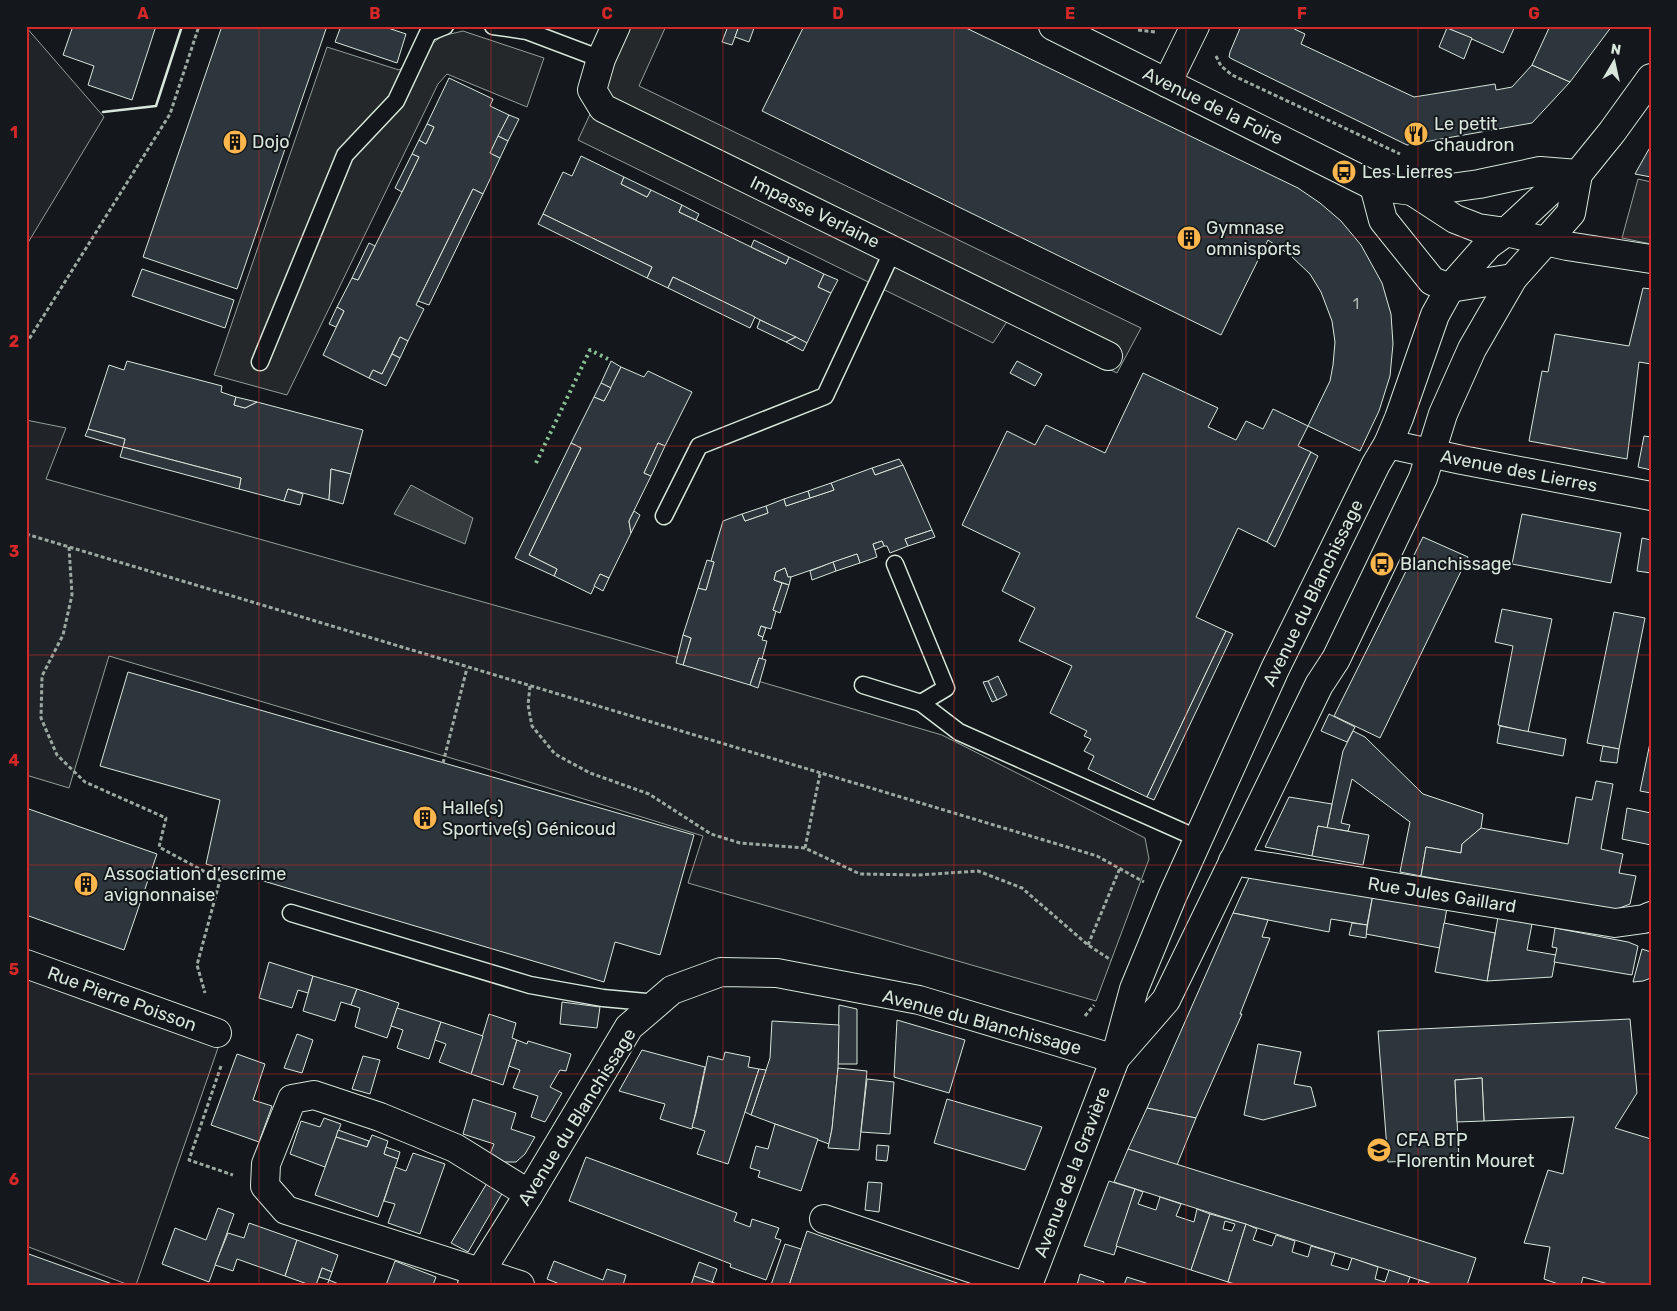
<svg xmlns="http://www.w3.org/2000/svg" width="1677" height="1311" viewBox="0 0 1677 1311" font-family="Rubik,sans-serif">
  <rect width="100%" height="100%" fill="#14181c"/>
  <g fill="#202428" stroke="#939e99">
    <polygon points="26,27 104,117 26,246"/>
    <polygon points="26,420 66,428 46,479 611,638 942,735 1145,838 1149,859 1096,1001 688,883 703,836 481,767 109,656 69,788 26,775"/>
    <polygon points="26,977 220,1042 136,1285 129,1285 26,1246"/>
  </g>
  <g fill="#24282b" stroke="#939e99">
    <polygon points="631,26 666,26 639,86 1141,328 1117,373 1008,320 993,343 578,140"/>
    <polygon points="463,31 544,58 527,107 447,74 438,84 287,395 214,375 327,47 399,70 442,36"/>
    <polygon points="1638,179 1651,182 1651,244 1622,238"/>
  </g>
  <polygon fill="#363b3e" stroke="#939e99" points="411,485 473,518 465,544 394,514"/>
  <g fill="#2c363c" stroke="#d8e6dc" fill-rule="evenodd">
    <polygon points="73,26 156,26 132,100 88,85 94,66 63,55"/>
    <polygon points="222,26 327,26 237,289 143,257"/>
    <polygon points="341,26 382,26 406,34 397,63 335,42"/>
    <polygon points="728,26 739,26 732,45 722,42"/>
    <polygon points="739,26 754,28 749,42 735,37"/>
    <polygon points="804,26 962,26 1298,188 1320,203 1341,221 1361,245 1382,283 1391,314 1393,344 1390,376 1379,411 1360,451 1308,426 1330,381 1333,365 1335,342 1332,321 1321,292 1310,274 1290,255 1268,240 1221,335 762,111"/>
    <polygon points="1241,26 1288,26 1305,34 1301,44 1414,97 1495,84 1496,90 1512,87 1532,65 1570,82 1532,123 1407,145 1232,59 1229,57 1230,52"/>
    <polygon points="1443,26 1515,26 1503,53"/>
    <polygon points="1550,26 1612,26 1570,82 1532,65"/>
    <polygon points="1447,28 1472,38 1464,59 1439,47"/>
    <polygon points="449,78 493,99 490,106 509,115 490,153 500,158 483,194 473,189 416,305 424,309 408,341 400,337 382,374 373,370 369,378 323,355 344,311 337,307 352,278 358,280 402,192 419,157 412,154 419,140 426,144 434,127 427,124"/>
    <polygon points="509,115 519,119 508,141 498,136"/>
    <polygon points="427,124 434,127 426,144 419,140"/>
    <polygon points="498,136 508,141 500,158 490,153"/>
    <polygon points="1649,149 1651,149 1651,177 1635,174"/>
    <polygon points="412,154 419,157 402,192 395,188"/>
    <polygon points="581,156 624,177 621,184 647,197 651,190 682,205 679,212 786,264 789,257 824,274 818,287 831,293 807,343 673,277 668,288 647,278 652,267 543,214 563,172 572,176"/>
    <polygon points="624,177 651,190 647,197 621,184"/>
    <polygon points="473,189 483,194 429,305 418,301"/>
    <polygon points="682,205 699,214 696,220 679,212"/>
    <polygon points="543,214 652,267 647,278 538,224"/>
    <polygon points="754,240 789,257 786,264 751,247"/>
    <polygon points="369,243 375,246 358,280 352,278"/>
    <polygon points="142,269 234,300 225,328 132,296"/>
    <polygon points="824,274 838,280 831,293 818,287"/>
    <polygon points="673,277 755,317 750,328 668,288"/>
    <polygon points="1643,288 1651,289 1651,364 1639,362 1627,459 1529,441 1542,371 1548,372 1555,334 1629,346"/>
    <polygon points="337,307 344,311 336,327 329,324"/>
    <polygon points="760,320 796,337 786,342 757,328"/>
    <polygon points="400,337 408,341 400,358 392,354"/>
    <polygon points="796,337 807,343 803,351 786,342"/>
    <polygon points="392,354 400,358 386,386 369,378 373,370 382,374"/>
    <polygon points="127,361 222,386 221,392 236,397 234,405 245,408 257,402 363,430 351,474 331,469 329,500 288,489 284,501 239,489 241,478 123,447 125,439 88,429 109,365 124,370"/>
    <polygon points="611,361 621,367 611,388 601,383"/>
    <polygon points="1017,361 1042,374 1035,386 1010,373"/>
    <polygon points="621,367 644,377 648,371 692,392 665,446 658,443 644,473 651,476 629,521 631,533 609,578 600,574 591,594 554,576 557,569 529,555 581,448 571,443 594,397 604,401"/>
    <polygon points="1143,373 1218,408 1208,427 1236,440 1246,421 1263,429 1273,409 1308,426 1298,446 1311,452 1267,542 1238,528 1196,617 1226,631 1147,797 1088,769 1094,756 1084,751 1091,739 1084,736 1087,731 1050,713 1072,666 1019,641 1035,608 1002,591 1020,553 962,525 1007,431 1035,445 1046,425 1105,453"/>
    <polygon points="601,383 611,388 604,401 594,397"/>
    <polygon points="236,397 257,402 245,408 234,405"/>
    <polygon points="88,429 125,439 123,447 85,436"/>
    <polygon points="1644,436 1651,437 1651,470 1638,467"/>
    <polygon points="571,443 581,448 529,555 557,569 554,576 515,558"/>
    <polygon points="658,443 665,446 651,476 644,473"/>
    <polygon points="123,447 241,478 239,489 120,457"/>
    <polygon points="1311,452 1318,456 1275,547 1267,542"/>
    <polygon points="899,459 903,465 875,475 872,468"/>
    <polygon points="903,465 932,530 905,539 908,546 890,553 887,546 884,546 882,541 873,544 877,557 860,563 857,554 791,577 788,577 785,568 776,572 774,580 782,583 773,610 776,611 771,629 761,626 758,635 763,637 762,640 767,641 762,659 759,658 750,685 683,665 691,638 683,635 698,588 706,590 714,562 711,561 723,521 742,514 745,521 768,513 766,506 784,499 786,506 834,490 831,483 872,468 875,475"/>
    <polygon points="331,469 351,474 343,504 329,500"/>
    <polygon points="831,483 834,490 810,498 808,491"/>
    <polygon points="288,489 303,494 300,505 284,501"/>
    <polygon points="808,491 810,498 786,506 784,499"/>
    <polygon points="766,506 768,513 745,521 742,514"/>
    <polygon points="634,511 640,515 631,533 629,521"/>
    <polygon points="1522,514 1621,533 1611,583 1512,564"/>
    <polygon points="932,530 935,537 908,546 905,539"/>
    <polygon points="1423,537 1468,557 1380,738 1334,716"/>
    <polygon points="1642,538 1651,540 1651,573 1637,571"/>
    <polygon points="882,541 884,546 875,550 873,544"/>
    <polygon points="857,554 860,563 836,571 833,562"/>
    <polygon points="707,560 714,562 706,590 698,588"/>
    <polygon points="833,562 836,571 812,580 810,571"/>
    <polygon points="785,568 788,577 791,577 789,585 774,580 776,572"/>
    <polygon points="600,574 609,578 603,591 594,586"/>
    <polygon points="782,583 789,585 780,613 773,610"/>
    <polygon points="1502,609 1552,619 1528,732 1498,725 1513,646 1495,642"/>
    <polygon points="1614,612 1645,618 1619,749 1587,743"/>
    <polygon points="761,626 766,628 763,637 758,635"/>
    <polygon points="1226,631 1233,634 1154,800 1147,797"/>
    <polygon points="683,635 691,638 683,665 676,663"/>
    <polygon points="759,658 766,660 758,688 750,685"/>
    <polygon points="128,672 694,835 660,955 615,942 604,982 206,864 220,800 100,766"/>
    <polygon points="998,676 1007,695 997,700 988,681"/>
    <polygon points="988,681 997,700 992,702 983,682"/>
    <polygon points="1329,714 1355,727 1347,742 1321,731"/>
    <polygon points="1500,726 1566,739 1563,756 1497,743"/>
    <polygon points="1353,731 1365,737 1423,794 1483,814 1481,828 1462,844 1461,853 1426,847 1421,876 1400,872 1410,822 1352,779 1341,823 1350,825 1348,831 1327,828 1343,751"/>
    <polygon points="1651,738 1651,793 1640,791"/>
    <polygon points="1603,746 1619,749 1617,763 1600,761"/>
    <polygon points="1596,781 1613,784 1601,849 1623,854 1619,873 1636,876 1630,904 1612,911 1421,876 1426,847 1461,853 1462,844 1481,828 1568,844 1576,797 1592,800"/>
    <polygon points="1289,797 1332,804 1327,828 1318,826 1312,856 1265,847"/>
    <polygon points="26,808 157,854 124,950 26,915"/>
    <polygon points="1627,808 1651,813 1651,845 1622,839"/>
    <polygon points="1318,826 1369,835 1363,865 1312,856"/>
    <polygon points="1253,869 1373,894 1367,925 1331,919 1329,932 1233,913"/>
    <polygon points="1373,894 1447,908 1440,948 1366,934"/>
    <polygon points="1233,913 1268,920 1262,937 1270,938 1240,1014 1242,1014 1196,1118 1147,1108"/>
    <polygon points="1498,917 1532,924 1527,950 1556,955 1552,977 1487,981"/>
    <polygon points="1352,923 1367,925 1366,938 1349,935"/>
    <polygon points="1444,923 1495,933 1487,981 1435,972"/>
    <polygon points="1555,928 1628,942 1638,946 1632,975 1554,962 1557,948 1552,947"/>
    <polygon points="1642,949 1651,952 1651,978 1643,981 1633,982"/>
    <polygon points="269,962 313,976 308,993 298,990 292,1008 259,998"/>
    <polygon points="313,976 357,989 351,1005 341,1002 335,1021 303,1011"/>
    <polygon points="357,989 399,1003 387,1038 355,1027 360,1008 351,1005"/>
    <polygon points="562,1002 600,1007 597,1028 560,1024"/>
    <polygon points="839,1005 857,1009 857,1064 838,1064"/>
    <polygon points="397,1008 441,1022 429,1059 397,1048 403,1030 391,1026"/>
    <polygon points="489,1014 516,1023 512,1038 517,1040 503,1085 471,1074"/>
    <polygon points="1630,1019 1637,1093 1615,1128 1651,1139 1651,1285 1612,1285 1583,1277 1581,1285 1561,1285 1544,1279 1550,1247 1524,1243 1548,1170 1563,1174 1574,1117 1484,1121 1482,1078 1455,1080 1459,1159 1388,1162 1378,1031"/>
    <polygon points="897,1020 965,1040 949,1093 894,1077"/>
    <polygon points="772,1021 839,1025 838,1068 832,1129 829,1144 751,1115 770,1058"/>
    <polygon points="441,1022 483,1036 471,1074 439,1062 446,1044 435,1040"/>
    <polygon points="297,1034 313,1040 302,1073 284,1068"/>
    <polygon points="517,1040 527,1044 528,1041 571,1054 566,1071 560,1070 550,1087 562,1093 545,1122 531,1117 538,1096 513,1088 520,1070 509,1066"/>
    <polygon points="1258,1044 1301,1052 1294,1084 1311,1087 1316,1106 1263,1120 1244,1115"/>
    <polygon points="642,1050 705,1067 692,1129 660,1119 665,1104 619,1091"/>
    <polygon points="725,1052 750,1057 748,1067 759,1069 728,1164 697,1154 705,1131 692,1127 696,1113 708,1056 723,1060"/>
    <polygon points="237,1054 265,1064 253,1100 272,1106 259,1142 211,1125"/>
    <polygon points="363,1056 380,1060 370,1094 352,1089"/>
    <polygon points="838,1068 867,1071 859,1150 828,1148 832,1129"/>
    <polygon points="759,1069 766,1070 751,1115 745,1112"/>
    <polygon points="1482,1078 1484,1121 1457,1122 1455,1080"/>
    <polygon points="867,1079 894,1082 890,1134 861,1132"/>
    <polygon points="473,1099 516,1113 511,1129 535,1137 525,1154 516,1162 504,1162 490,1154 494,1144 463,1134"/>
    <polygon points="947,1099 1042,1127 1025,1170 934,1143"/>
    <polygon points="1147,1108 1196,1118 1177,1165 1128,1149"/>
    <polygon points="324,1118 341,1124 325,1167 290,1154 301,1121 320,1127"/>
    <polygon points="775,1124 818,1139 801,1191 758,1177 760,1171 750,1168 756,1146 768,1149"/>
    <polygon points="338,1130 369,1141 367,1147 336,1137"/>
    <polygon points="372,1135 388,1141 384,1154 398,1159 378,1217 315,1195 336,1137 367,1147"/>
    <polygon points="877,1145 889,1146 887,1161 876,1160"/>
    <polygon points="386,1147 400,1152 398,1159 384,1154"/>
    <polygon points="1128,1149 1476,1258 1467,1285 1435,1285 1114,1182"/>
    <polygon points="413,1153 445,1164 420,1234 388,1223 395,1204 384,1201 395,1167 406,1171"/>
    <polygon points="586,1157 737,1213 734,1221 750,1227 752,1219 779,1228 775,1238 781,1240 766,1280 730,1267 731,1264 569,1201"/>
    <polygon points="1109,1181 1135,1189 1114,1255 1084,1246"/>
    <polygon points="868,1182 882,1183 879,1212 865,1210"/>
    <polygon points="487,1183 503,1192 468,1252 451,1243"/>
    <polygon points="1135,1189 1143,1192 1138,1204 1156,1210 1160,1197 1181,1204 1176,1216 1194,1222 1197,1209 1210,1214 1191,1270 1116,1246"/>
    <polygon points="218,1208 234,1214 209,1282 162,1264 175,1228 206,1240"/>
    <path d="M1210,1214L1246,1224L1228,1282L1191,1270ZM1225,1221L1235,1224L1232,1231L1223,1229Z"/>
    <polygon points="249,1223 297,1240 285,1276 237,1259 233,1271 215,1265 228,1233 244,1238"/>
    <polygon points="1246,1224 1257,1229 1253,1240 1272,1246 1276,1235 1295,1241 1292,1252 1308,1257 1311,1246 1335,1253 1331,1265 1348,1270 1352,1258 1378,1267 1375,1279 1385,1282 1389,1270 1410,1277 1407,1285 1238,1285 1228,1282"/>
    <polygon points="807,1231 843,1244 963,1285 789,1285"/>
    <polygon points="297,1240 338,1255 332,1272 322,1268 316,1285 310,1285 285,1276"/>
    <polygon points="785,1244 801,1249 789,1285 771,1285"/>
    <polygon points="26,1253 115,1285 26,1285"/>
    <polygon points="395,1261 436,1277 433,1285 386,1285"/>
    <polygon points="554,1261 603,1280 607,1269 626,1275 623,1285 562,1285 547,1279"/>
    <polygon points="699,1262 717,1269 712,1283 694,1276"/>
    <polygon points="322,1268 332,1272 329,1280 319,1277"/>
    <polygon points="1080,1274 1104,1282 1103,1285 1077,1285"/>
    <polygon points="694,1276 717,1284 717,1285 691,1285"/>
    <polygon points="1127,1277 1152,1285 1124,1285"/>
    <polygon points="329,1280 341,1285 327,1285"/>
    <polygon points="1419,1280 1435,1285 1418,1285"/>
  </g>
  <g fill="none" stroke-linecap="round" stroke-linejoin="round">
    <defs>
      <g id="service">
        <polyline points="493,26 527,31 601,59"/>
        <polyline points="260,362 345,155 396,101 428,33 445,26"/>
        <polyline points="664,516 699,446 825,396 893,250"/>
        <polyline points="895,564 946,688 921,703 959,732 1199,839"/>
        <polyline points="863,685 921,703"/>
        <polyline points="291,913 530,985 603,998 657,1003"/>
      </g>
      <g id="minor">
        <polyline points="616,26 601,59 592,90 603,108 1108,356"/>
        <polyline points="1053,26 1374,186 1412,191 1436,190 1479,184 1540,171 1578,174"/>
        <polyline points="1167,83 1195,26"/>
        <polyline points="1374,186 1383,220 1432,281 1450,288 1513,278"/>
        <polyline points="1412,191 1455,219 1478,228 1506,232 1567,246 1651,259"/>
        <polyline points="1388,444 1462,460 1651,496"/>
        <polyline points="1233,861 1615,923 1644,919 1651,916"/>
        <polyline points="26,964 217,1033"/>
        <polyline points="1119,1054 1166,1000 1319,685 1336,659 1423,478 1443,414 1472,349 1513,278 1571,213 1578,174"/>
        <polyline points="824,1219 1021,1285"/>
        <polyline points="472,1285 529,1194 629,1027 672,990 721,972 777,973 919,1000 1115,1059"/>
        <polyline points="520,1285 286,1210 265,1186 266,1164 292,1099 314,1095 380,1117 455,1148 529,1194"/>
        <polyline points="1028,1285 1115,1059 1134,989 1172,897 1275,669 1376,464 1388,444 1399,418 1435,315 1450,288 1488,245 1506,232 1551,190 1578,174 1612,132 1651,78"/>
      </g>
    </defs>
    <use href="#service" stroke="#d8e6dc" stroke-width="19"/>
    <use href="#minor" stroke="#d8e6dc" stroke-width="30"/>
    <g stroke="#9da8a2" stroke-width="3" stroke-dasharray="4 2.5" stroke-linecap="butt">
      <polyline points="1138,30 1155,32"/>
      <polyline points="1216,56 1221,66 1232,75 1400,154"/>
      <polyline points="26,344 170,114 199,26"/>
      <polyline points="26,534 1097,856 1144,882"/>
      <polyline points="69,547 72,595 63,635 42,676 41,718 57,755 85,782 166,818 159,847 220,880 197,965 205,993"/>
      <polyline points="530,686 528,705 532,726 555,754 590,773 649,794 711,834 740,843 805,848"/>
      <polyline points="443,763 467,668"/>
      <polyline points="820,774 805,848 860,874 919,875 978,871 1022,888 1088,945 1111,960"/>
      <polyline points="1088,945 1120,868"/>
      <polyline points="1085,1016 1094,1005"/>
      <polyline points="221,1066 189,1160 233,1175"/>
    </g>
    <use href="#service" stroke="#14181c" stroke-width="16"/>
    <use href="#minor" stroke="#14181c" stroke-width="28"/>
    <polyline stroke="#8ac095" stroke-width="4" stroke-dasharray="2.5 4" stroke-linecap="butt" points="536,463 590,350 608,359"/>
    <polyline stroke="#d8e6dc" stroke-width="2.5" points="103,112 156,106 182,26"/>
  </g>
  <path fill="none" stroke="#d62828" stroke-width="1" stroke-opacity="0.55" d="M259,26V1285M491,26V1285M723,26V1285M954,26V1285M1186,26V1285M1418,26V1285M26,237H1651M26,446H1651M26,655H1651M26,865H1651M26,1074H1651"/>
  <defs>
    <symbol id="restaurant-disc" viewBox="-11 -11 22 22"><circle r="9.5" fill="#ffb74d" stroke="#14181c"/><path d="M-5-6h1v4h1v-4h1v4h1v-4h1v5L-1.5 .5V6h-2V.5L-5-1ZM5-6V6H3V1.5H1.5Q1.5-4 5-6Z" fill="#111"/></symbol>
    <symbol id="building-disc" viewBox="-11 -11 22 22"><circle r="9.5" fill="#ffb74d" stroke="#14181c"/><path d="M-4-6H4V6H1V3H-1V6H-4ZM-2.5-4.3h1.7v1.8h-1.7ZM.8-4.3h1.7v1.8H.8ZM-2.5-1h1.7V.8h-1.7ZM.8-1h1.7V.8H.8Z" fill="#111"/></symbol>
    <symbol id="bus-disc" viewBox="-11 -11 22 22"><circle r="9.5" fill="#ffb74d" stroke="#14181c"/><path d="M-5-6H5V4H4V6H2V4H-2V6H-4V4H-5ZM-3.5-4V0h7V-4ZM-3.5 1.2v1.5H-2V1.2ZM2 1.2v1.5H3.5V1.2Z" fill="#111"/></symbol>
    <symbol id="school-disc" viewBox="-11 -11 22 22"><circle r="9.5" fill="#ffb74d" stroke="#14181c"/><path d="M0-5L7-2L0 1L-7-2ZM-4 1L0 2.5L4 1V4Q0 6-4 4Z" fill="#111"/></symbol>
  </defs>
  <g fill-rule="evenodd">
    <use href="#restaurant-disc" x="1402" y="120" width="28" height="28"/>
    <use href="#building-disc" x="221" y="128" width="28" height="28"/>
    <use href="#bus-disc" x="1330" y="158" width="28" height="28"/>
    <use href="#building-disc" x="1175" y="224" width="28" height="28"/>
    <use href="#bus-disc" x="1368" y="550" width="28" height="28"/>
    <use href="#building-disc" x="411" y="804" width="28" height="28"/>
    <use href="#building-disc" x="72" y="870" width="28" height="28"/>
    <use href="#school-disc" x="1365" y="1136" width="28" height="28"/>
  </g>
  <g text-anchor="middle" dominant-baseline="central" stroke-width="4" stroke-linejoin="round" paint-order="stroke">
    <g font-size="15" fill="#adbab4">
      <text x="1356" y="304">1</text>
    </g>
    <g font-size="18" fill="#d8e6dc" stroke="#14181c">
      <text transform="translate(1213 106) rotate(26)">Avenue de la Foire</text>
      <text transform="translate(815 212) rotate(26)">Impasse Verlaine</text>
      <text transform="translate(1519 471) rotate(11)">Avenue des Lierres</text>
      <text transform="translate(1313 593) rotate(-64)">Avenue du Blanchissage</text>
      <text transform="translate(1442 895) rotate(9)">Rue Jules Gaillard</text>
      <text transform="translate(122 999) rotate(20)">Rue Pierre Poisson</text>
      <text transform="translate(982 1022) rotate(15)">Avenue du Blanchissage</text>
      <text transform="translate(577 1117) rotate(-58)">Avenue du Blanchissage</text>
      <text transform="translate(1072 1172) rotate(-69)">Avenue de la Gravière</text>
    </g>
    <g font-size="18" fill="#d8e6dc" stroke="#14181c" text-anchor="start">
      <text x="1434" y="124">Le petit<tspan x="1434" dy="21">chaudron</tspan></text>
      <text x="252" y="142">Dojo</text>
      <text x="1362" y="172">Les Lierres</text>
      <text x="1206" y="228">Gymnase<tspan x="1206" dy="21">omnisports</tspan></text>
      <text x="1400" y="564">Blanchissage</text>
      <text x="442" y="808">Halle(s)<tspan x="442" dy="21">Sportive(s) Génicoud</tspan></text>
      <text x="104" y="874">Association d’escrime<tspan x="104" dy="21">avignonnaise</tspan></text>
      <text x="1396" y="1140">CFA BTP<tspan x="1396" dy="21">Florentin Mouret</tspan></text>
    </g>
  </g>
  <rect width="1677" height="1311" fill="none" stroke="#14181c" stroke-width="55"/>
  <g transform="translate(1614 62) rotate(9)" stroke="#14181c" stroke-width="4" paint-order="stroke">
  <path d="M0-4L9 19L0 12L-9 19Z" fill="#d8e6dc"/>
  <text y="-8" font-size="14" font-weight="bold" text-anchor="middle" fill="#d8e6dc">N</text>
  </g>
  <rect x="28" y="28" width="1622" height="1256" fill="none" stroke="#d62828" stroke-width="2"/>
  <g font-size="16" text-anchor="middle" font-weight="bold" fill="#d62828">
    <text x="143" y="19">A</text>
    <text x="375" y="19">B</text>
    <text x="607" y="19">C</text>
    <text x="838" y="19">D</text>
    <text x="1070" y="19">E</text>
    <text x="1302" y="19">F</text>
    <text x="1534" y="19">G</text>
    <text x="14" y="138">1</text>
    <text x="14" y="347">2</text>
    <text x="14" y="557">3</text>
    <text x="14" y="766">4</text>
    <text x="14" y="975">5</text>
    <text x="14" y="1185">6</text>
  </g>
</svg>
